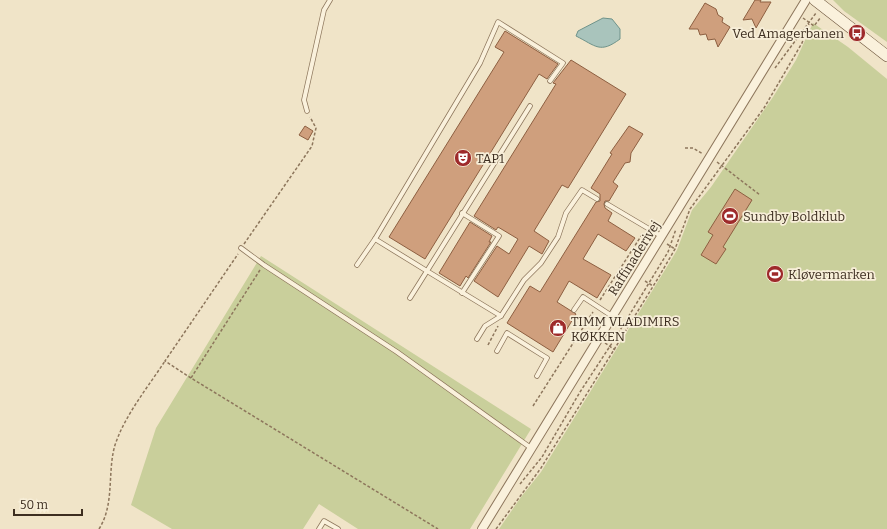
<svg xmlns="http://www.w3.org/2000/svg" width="887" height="529" viewBox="0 0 887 529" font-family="Bitter,serif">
  <rect width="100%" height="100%" fill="#f0e4c8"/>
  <g fill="#c9cf9b">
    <polygon points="833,0 887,0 887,42 844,11"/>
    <polygon points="813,23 848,47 887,79 887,529 499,529 521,497 541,472 668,265 677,250 692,210 711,187 773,97 796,60"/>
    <polygon points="261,256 531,429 470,529 358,529 319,504 303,529 172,529 131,505 156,428"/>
  </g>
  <path fill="#a9c4bc" stroke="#6f938a" d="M603,18L612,19L620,29V39C600,54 596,46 576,36L578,31Z"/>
  <g fill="#cf9f7d" stroke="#8d5f41">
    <polygon points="755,0 761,0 760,2 771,2 756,28 752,19 743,20"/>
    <polygon points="705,3 716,9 718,15 723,18 722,22 730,27 718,47 715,39 708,40 706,34 700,35 698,29 689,29"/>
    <polygon points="505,31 558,64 547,79 539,74 425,259 389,237 504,52 495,47"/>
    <polygon points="571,60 626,94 568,188 562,185 534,231 549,241 542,254 529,246 498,297 474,281 497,246 509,254 518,239 498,227 496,230 474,216 556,84 553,83"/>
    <polygon points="305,126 313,131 308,140 299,135"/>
    <polygon points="629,126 643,134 631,153 630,162 625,163 613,182 618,186 609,201 605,201 604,204 605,208 612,213 608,221 635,238 626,251 598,234 583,259 611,275 597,298 569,281 557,302 576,314 553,352 507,323 530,286 540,292 596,202 600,201 600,194 591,188 612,154 610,153"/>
    <polygon points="735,189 752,200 723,247 726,249 716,264 701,255 713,235 708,232"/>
    <polygon points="470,222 492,236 489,242 491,242 468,278 466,276 460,286 439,273"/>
  </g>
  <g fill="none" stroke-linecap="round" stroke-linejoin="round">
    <defs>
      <g id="lane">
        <polyline points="307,111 304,100 324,10 330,0"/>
        <polyline points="607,204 661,236"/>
        <polyline points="462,213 499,236 462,293"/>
        <polyline points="241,248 264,265 397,352 531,448"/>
        <polyline points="357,265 375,239"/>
        <polyline points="410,298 427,271 375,239 480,63 498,22 563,63 550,81"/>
        <polyline points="574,310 583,297 612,316"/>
        <polyline points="501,316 427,271 530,106"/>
        <polyline points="477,339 485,326 501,316 524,280 541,263 558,237 566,213 582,190 597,199"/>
        <polyline points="497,351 507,333 542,355 547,358 537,376"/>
        <polyline points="319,529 324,521 338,529"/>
      </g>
      <polyline id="street" points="482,529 806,0"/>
      <polyline id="secondary" points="815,0 887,56"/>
    </defs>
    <use href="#lane" stroke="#8d765c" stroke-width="5.5"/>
    <use href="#street" stroke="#8d765c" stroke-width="10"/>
    <use href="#secondary" stroke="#6f573f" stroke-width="12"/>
    <g stroke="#8d765c" stroke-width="1.5" stroke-dasharray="3 2" stroke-linecap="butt">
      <polyline points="803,18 814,26 821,17"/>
      <polyline points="775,68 816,13"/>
      <polyline points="685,148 693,148 703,154"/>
      <polyline points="717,162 760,195"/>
      <polyline points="244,244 312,146 316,128 310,117"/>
      <polyline points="667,244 675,249"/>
      <polyline points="260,270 191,378 438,529"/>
      <polyline points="645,281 653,286"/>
      <polyline points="600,300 643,233"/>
      <polyline points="605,343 615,350"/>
      <polyline points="488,345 498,326"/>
      <polyline points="191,378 165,361 238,254"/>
      <polyline points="533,406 593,312"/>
      <polyline points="520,484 542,457 580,392 614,340 668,252 676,229"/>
      <path d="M99,529C115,504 107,472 115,445C125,415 148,387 165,361"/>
      <polyline points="496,529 541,468 657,280 675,249 690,209 764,108 802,43 809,24"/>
    </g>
    <use href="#lane" stroke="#faf1dc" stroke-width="4"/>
    <use href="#street" stroke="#faf1dc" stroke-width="8"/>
    <use href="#secondary" stroke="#faf1dc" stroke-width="11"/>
  </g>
  <defs>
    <symbol id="bus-disc" viewBox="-11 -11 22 22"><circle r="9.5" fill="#9e2a2b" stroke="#f7eed8"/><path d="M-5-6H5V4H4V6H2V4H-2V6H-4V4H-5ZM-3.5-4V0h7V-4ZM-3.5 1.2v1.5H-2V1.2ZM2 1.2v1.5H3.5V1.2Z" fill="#fff"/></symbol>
    <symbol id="theatre-disc" viewBox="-11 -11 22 22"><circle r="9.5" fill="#9e2a2b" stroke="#f7eed8"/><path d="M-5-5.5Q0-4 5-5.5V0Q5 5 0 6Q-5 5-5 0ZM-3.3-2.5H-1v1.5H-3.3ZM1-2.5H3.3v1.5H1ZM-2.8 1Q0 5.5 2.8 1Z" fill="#fff"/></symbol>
    <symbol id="stadium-disc" viewBox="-11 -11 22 22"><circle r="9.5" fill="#9e2a2b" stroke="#f7eed8"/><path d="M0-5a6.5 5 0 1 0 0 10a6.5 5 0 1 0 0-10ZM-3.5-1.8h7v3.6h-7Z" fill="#fff"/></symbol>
    <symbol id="shop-disc" viewBox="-11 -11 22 22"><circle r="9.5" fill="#9e2a2b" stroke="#f7eed8"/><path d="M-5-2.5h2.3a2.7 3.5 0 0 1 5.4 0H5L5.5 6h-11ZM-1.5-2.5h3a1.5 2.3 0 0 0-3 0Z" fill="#fff"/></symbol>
  </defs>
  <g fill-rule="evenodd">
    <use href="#bus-disc" x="847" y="23" width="20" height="20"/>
    <use href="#theatre-disc" x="453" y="148" width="20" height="20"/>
    <use href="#stadium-disc" x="720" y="206" width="20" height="20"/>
    <use href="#stadium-disc" x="765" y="264" width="20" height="20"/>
    <use href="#shop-disc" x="548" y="318" width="20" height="20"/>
  </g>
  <g text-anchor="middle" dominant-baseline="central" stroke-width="3.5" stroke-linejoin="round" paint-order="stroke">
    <g font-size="13" fill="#3d2e20" stroke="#f7eed8" text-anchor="start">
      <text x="844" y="33" text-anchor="end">Ved Amagerbanen</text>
      <text x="476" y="158">TAP1</text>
      <text x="743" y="216">Sundby Boldklub</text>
      <text x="788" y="274">Kløvermarken</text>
      <text x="571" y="321">TIMM VLADIMIRS<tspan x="571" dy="15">KØKKEN</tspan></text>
    </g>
    <g font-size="13" fill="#3d2e20" stroke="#f7eed8">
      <text transform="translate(634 258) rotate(-58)">Raffinaderivej</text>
    </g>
  </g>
  <path d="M14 509v6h68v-6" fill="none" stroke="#3d2e20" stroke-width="2"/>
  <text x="20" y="509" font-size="12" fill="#3d2e20" stroke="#f7eed8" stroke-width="3" paint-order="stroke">50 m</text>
</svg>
